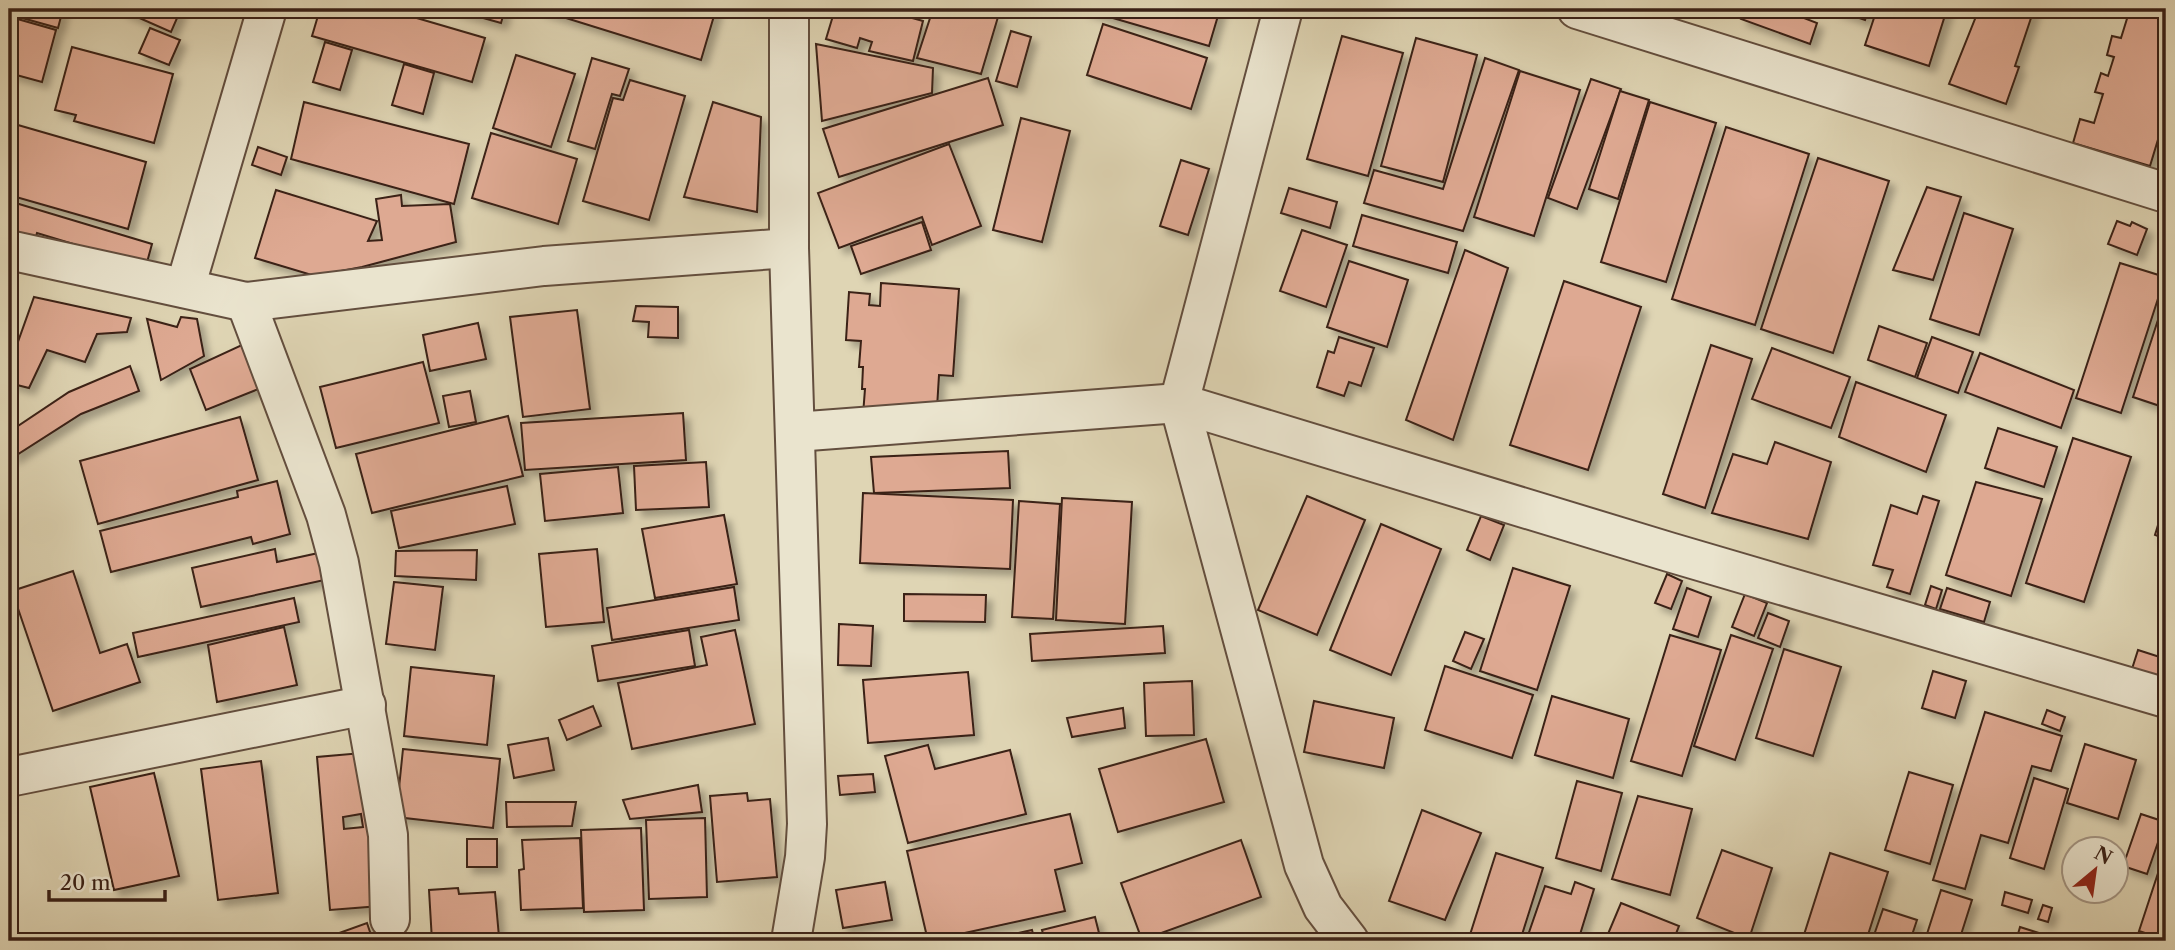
<svg xmlns="http://www.w3.org/2000/svg" width="2175" height="950" viewBox="0 0 2175 950" font-family="'Libre Caslon Text',serif">
  <defs>
    <filter id="shadow"><feDropShadow dx="6" dy="6" stdDeviation="3.5" flood-color="#0004"/></filter>
  </defs>
  <rect width="100%" height="100%" fill="#dfd5b4"/>
  <filter id="stains"><feTurbulence type="fractalNoise" baseFrequency=".00286" numOctaves="4"/><feColorMatrix values="0 0 0 0 .2 0 0 0 0 .09 0 0 0 0 .02 0 0 0 .5 -.17"/></filter>
  <radialGradient id="worn" r=".72"><stop offset=".6" stop-color="#630" stop-opacity="0"/><stop offset="1" stop-color="#630" stop-opacity=".3"/></radialGradient>
  <g fill="#dea992" stroke="#3a2117" stroke-width="2" fill-rule="evenodd" filter="url(#shadow)">
    <polygon points="17,9 63,9 58,28 15,16"/>
    <polygon points="119,9 181,9 171,32"/>
    <polygon points="320,9 386,9 485,38 472,82 312,36"/>
    <polygon points="451,9 505,9 501,23"/>
    <polygon points="537,9 716,9 701,60"/>
    <polygon points="835,9 880,9 923,21 913,61 869,51 872,42 860,38 857,48 826,39"/>
    <polygon points="933,9 973,9 998,17 981,74 917,58"/>
    <polygon points="1082,9 1220,9 1209,46"/>
    <polygon points="1745,9 1793,9 1791,13 1817,23 1810,44 1741,19"/>
    <polygon points="1833,9 1869,9 1865,20"/>
    <polygon points="1877,9 1947,9 1929,66 1865,45"/>
    <polygon points="1979,9 2034,9 2015,66 2019,67 2006,104 1949,84"/>
    <polygon points="2130,9 2166,9 2166,113 2150,166 2073,143 2080,119 2094,123 2103,94 2095,92 2101,73 2108,76 2114,57 2107,55 2112,36 2121,38"/>
    <polygon points="14,18 56,30 42,82 9,73 9,37"/>
    <polygon points="1103,24 1207,58 1191,109 1087,75"/>
    <polygon points="150,28 180,40 169,65 139,53"/>
    <polygon points="1011,31 1031,37 1017,87 996,81"/>
    <polygon points="1342,36 1403,53 1368,176 1307,159"/>
    <polygon points="1416,38 1477,55 1443,182 1381,166"/>
    <polygon points="325,42 352,50 340,90 313,82"/>
    <polygon points="816,44 933,68 932,93 822,121"/>
    <polygon points="72,47 173,74 154,143 74,121 76,115 55,110"/>
    <polygon points="516,55 575,74 551,147 493,128"/>
    <polygon points="592,58 629,69 620,96 612,94 595,149 568,141"/>
    <polygon points="1485,58 1519,70 1463,231 1364,203 1374,170 1443,189"/>
    <polygon points="404,64 434,73 423,114 392,105"/>
    <polygon points="1520,71 1580,90 1534,236 1474,217"/>
    <polygon points="988,78 1003,125 839,177 823,129"/>
    <polygon points="1591,79 1621,89 1577,209 1548,198"/>
    <polygon points="630,80 685,96 649,220 583,201 613,98 623,100"/>
    <polygon points="1620,91 1649,100 1618,199 1589,189"/>
    <polygon points="304,102 469,144 454,204 291,159"/>
    <polygon points="713,102 761,117 757,212 684,197"/>
    <polygon points="1650,102 1716,123 1666,282 1601,262"/>
    <polygon points="1021,118 1070,131 1042,242 993,230"/>
    <polygon points="11,123 146,162 128,229 9,195"/>
    <polygon points="1726,127 1809,154 1755,325 1672,299"/>
    <polygon points="491,133 577,159 558,224 472,198"/>
    <polygon points="949,144 981,226 932,245 922,217 839,248 818,193"/>
    <polygon points="258,147 287,157 281,175 252,165"/>
    <polygon points="1818,158 1889,181 1833,353 1761,329"/>
    <polygon points="1181,160 1209,169 1188,235 1160,226"/>
    <polygon points="1927,187 1961,197 1933,280 1893,270"/>
    <polygon points="1289,188 1337,202 1330,228 1281,213"/>
    <polygon points="276,190 377,221 368,241 382,240 376,199 401,195 402,206 450,204 456,242 362,267 315,276 255,258"/>
    <polygon points="9,201 152,244 146,266 37,233 34,243 9,235"/>
    <polygon points="1964,213 2013,229 1979,335 1930,319"/>
    <polygon points="1362,215 1457,242 1448,273 1353,246"/>
    <polygon points="2117,221 2130,226 2132,222 2147,229 2137,255 2108,244"/>
    <polygon points="922,222 931,250 861,274 851,246"/>
    <polygon points="1302,230 1347,245 1326,307 1280,291"/>
    <polygon points="1465,250 1508,268 1453,440 1406,420"/>
    <polygon points="1349,261 1408,280 1387,347 1327,327"/>
    <polygon points="2120,263 2165,277 2121,413 2076,398"/>
    <polygon points="1564,281 1641,307 1588,470 1510,445"/>
    <polygon points="881,283 959,289 953,376 939,375 937,408 894,405 893,417 863,415 865,389 862,389 863,367 859,367 861,341 846,340 849,292 870,294 869,305 880,306"/>
    <polygon points="2166,295 2166,408 2133,397"/>
    <polygon points="34,297 131,318 127,332 97,334 85,362 47,350 29,388 9,383 9,367"/>
    <polygon points="636,306 678,307 678,338 648,337 649,322 633,321"/>
    <polygon points="577,310 590,409 523,417 510,317"/>
    <polygon points="181,317 197,319 204,356 161,380 147,319 177,327"/>
    <polygon points="478,323 486,359 430,371 423,335"/>
    <polygon points="1879,326 1927,343 1915,377 1868,360"/>
    <polygon points="1339,337 1374,348 1361,386 1349,382 1344,396 1317,387 1328,351 1334,353"/>
    <polygon points="1932,337 1973,352 1958,393 1917,378"/>
    <polygon points="244,344 261,388 206,410 190,369"/>
    <polygon points="1711,345 1752,359 1705,508 1663,494"/>
    <polygon points="1772,348 1850,377 1831,428 1752,399"/>
    <polygon points="1980,353 2074,390 2061,428 1965,392"/>
    <polygon points="423,362 439,423 336,448 320,387"/>
    <polygon points="130,366 139,391 81,414 12,458 9,432 69,392"/>
    <polygon points="1856,382 1946,415 1926,472 1839,437"/>
    <polygon points="470,391 476,422 449,427 443,396"/>
    <polygon points="683,413 686,460 525,470 521,423"/>
    <polygon points="508,416 523,476 372,513 356,454"/>
    <polygon points="240,417 258,480 98,524 80,461"/>
    <polygon points="1998,428 2057,447 2044,487 1985,468"/>
    <polygon points="2073,438 2131,457 2084,602 2026,583"/>
    <polygon points="1775,442 1831,462 1808,539 1712,513 1733,454 1767,464"/>
    <polygon points="1008,451 1010,488 874,493 871,457"/>
    <polygon points="706,462 709,507 636,510 634,466"/>
    <polygon points="618,467 623,513 545,521 540,474"/>
    <polygon points="277,481 290,534 253,544 251,537 111,572 100,531 238,497 237,491"/>
    <polygon points="1976,482 2042,499 2011,596 1946,575"/>
    <polygon points="507,486 515,524 399,548 391,511"/>
    <polygon points="863,493 1013,500 1010,569 860,563"/>
    <polygon points="1307,496 1365,520 1317,635 1258,610"/>
    <polygon points="1923,496 1939,501 1910,594 1887,587 1893,570 1873,565 1891,505 1917,514"/>
    <polygon points="1062,498 1132,502 1125,624 1056,620"/>
    <polygon points="2166,499 2166,539 2155,535"/>
    <polygon points="1019,501 1060,504 1053,619 1012,617"/>
    <polygon points="724,515 737,584 655,598 642,529"/>
    <polygon points="1481,516 1504,525 1490,560 1467,550"/>
    <polygon points="1381,524 1441,549 1391,675 1330,650"/>
    <polygon points="275,549 277,562 323,552 329,579 201,607 192,568"/>
    <polygon points="597,549 604,622 546,627 539,554"/>
    <polygon points="477,550 476,580 395,576 396,551"/>
    <polygon points="1513,568 1570,586 1537,690 1480,671"/>
    <polygon points="73,571 100,653 127,644 140,682 53,711 12,591"/>
    <polygon points="1667,574 1682,581 1671,609 1655,603"/>
    <polygon points="394,582 443,587 435,650 386,644"/>
    <polygon points="1931,586 1942,590 1936,609 1925,605"/>
    <polygon points="734,587 739,620 612,640 607,608"/>
    <polygon points="1687,588 1711,597 1698,637 1673,629"/>
    <polygon points="1947,588 1990,602 1984,622 1940,609"/>
    <polygon points="904,594 986,595 985,622 904,621"/>
    <polygon points="1745,594 1767,603 1754,636 1732,627"/>
    <polygon points="294,598 299,622 138,657 133,633"/>
    <polygon points="1768,613 1789,621 1780,647 1758,638"/>
    <polygon points="839,624 873,626 871,666 838,665"/>
    <polygon points="1163,626 1165,653 1032,661 1030,634"/>
    <polygon points="284,627 297,685 217,702 208,645"/>
    <polygon points="689,630 695,666 598,681 592,646"/>
    <polygon points="735,630 755,724 632,749 618,683 707,665 701,637"/>
    <polygon points="1465,632 1484,639 1471,669 1453,661"/>
    <polygon points="1670,635 1721,650 1682,776 1631,761"/>
    <polygon points="1731,635 1773,649 1735,760 1694,746"/>
    <polygon points="1784,649 1841,667 1813,756 1756,738"/>
    <polygon points="2138,650 2166,659 2166,683 2131,672"/>
    <polygon points="1445,666 1533,695 1512,758 1425,730"/>
    <polygon points="411,667 494,676 487,745 404,736"/>
    <polygon points="1933,671 1966,681 1955,718 1922,708"/>
    <polygon points="968,672 974,735 868,743 863,680"/>
    <polygon points="1192,681 1194,735 1146,736 1144,683"/>
    <polygon points="1552,696 1629,719 1613,778 1535,755"/>
    <polygon points="1314,701 1394,718 1384,768 1304,752"/>
    <polygon points="593,706 601,726 567,740 559,720"/>
    <polygon points="1123,708 1125,728 1072,737 1067,718"/>
    <polygon points="2047,710 2065,717 2060,731 2042,724"/>
    <polygon points="1985,712 2062,736 2051,771 2032,766 2008,843 1981,835 1965,889 1933,880"/>
    <polygon points="548,738 554,770 514,778 508,745"/>
    <polygon points="1206,739 1224,802 1118,832 1099,769"/>
    <polygon points="2085,744 2136,760 2118,819 2067,803"/>
    <polygon points="928,745 935,769 1010,750 1026,814 908,843 885,756"/>
    <polygon points="403,749 500,759 493,828 396,817"/>
    <path d="M362,753L380,906L330,910L317,757ZM361,814L363,827L344,829L343,817Z"/>
    <polygon points="261,761 278,893 218,900 201,769"/>
    <polygon points="1909,772 1953,785 1930,864 1885,850"/>
    <polygon points="154,773 179,876 114,890 90,787"/>
    <polygon points="873,774 875,792 840,795 838,776"/>
    <polygon points="2034,778 2068,789 2044,869 2010,858"/>
    <polygon points="1577,781 1622,793 1601,871 1556,858"/>
    <polygon points="698,785 702,812 630,819 623,800"/>
    <polygon points="747,793 748,801 770,799 777,877 717,882 710,796"/>
    <polygon points="1638,796 1692,809 1670,895 1612,879"/>
    <polygon points="506,802 576,802 572,826 507,827"/>
    <polygon points="1422,810 1481,833 1445,920 1389,901"/>
    <polygon points="1070,814 1082,863 1055,870 1065,911 928,941 907,851"/>
    <polygon points="2141,814 2165,822 2147,874 2123,866"/>
    <polygon points="705,818 707,897 649,899 646,820"/>
    <polygon points="641,828 644,910 584,912 581,830"/>
    <polygon points="580,838 583,908 521,910 519,870 524,869 522,840"/>
    <rect x="467" y="839" width="30" height="28"/>
    <polygon points="1241,840 1261,897 1142,940 1121,883"/>
    <polygon points="1722,850 1772,868 1749,939 1697,918"/>
    <polygon points="1496,853 1543,868 1520,941 1468,941"/>
    <polygon points="1830,853 1888,872 1866,941 1802,941"/>
    <polygon points="2162,861 2166,863 2166,940 2139,931"/>
    <polygon points="885,882 892,920 843,928 836,890"/>
    <polygon points="1575,882 1594,889 1578,941 1526,941 1545,886 1571,894"/>
    <polygon points="458,888 459,894 495,892 499,937 432,941 429,890"/>
    <polygon points="1941,890 1972,900 1959,941 1939,941 1926,937"/>
    <polygon points="2005,892 2032,900 2028,913 2002,905"/>
    <polygon points="1621,903 1679,926 1673,941 1605,941"/>
    <polygon points="2043,905 2052,908 2048,922 2038,919"/>
    <polygon points="1883,909 1917,920 1910,941 1872,941"/>
    <polygon points="1095,917 1101,941 1045,941 1042,930"/>
    <polygon points="367,923 373,941 317,941"/>
    <polygon points="2020,927 2064,941 2016,941"/>
    <polygon points="1032,930 1035,941 983,941"/>
  </g>
  <g fill="none" stroke-linecap="round" stroke-linejoin="round">
    <defs>
      <g id="street">
        <polyline points="789,9 789,248 807,824 805,857 791,941"/>
        <polyline points="1283,9 1179,403 1304,865 1323,907 1349,941"/>
        <polyline points="1577,9 2166,193"/>
        <polyline points="9,250 246,302 544,266 789,248"/>
        <polyline points="185,288 267,9"/>
        <polyline points="246,302 326,515 339,563 388,835 390,919"/>
        <polyline points="795,432 1179,403 1669,552 2166,698"/>
        <polyline points="9,777 366,705"/>
      </g>
    </defs>
    <use href="#street" stroke="#634e3e" stroke-width="42"/>
    <use href="#street" stroke="#eae4ce" stroke-width="38"/>
  </g>
  <rect width="2175" height="950" fill="none" stroke="#dfd5b4" stroke-width="35"/>
  <rect x="10" y="10" width="2154" height="929" fill="none" stroke="#3a2117" stroke-width="3.5"/>
  <rect x="18" y="18" width="2140" height="915" fill="none" stroke="#3a2117" stroke-width="2"/>
  <g transform="translate(2095 870) rotate(29)"><circle r="33" fill="#eae4ce" stroke="#a49685" stroke-width="2"/>
  <path d="M0-5L12 26L0 18L-12 26Z" fill="#8f2418"/>
  <text y="-10" font-size="19" font-weight="bold" text-anchor="middle" fill="#3a2117">N</text>
  </g>
  <path d="M49 890v10h116v-10" fill="none" stroke="#3a2117" stroke-width="3.5"/>
  <text x="60" y="890" font-size="21" fill="#3a2117" stroke="#eae4ce" stroke-width="5" paint-order="stroke">20 m</text>
  <rect width="100%" height="100%" filter="url(#stains)"/>
  <rect width="100%" height="100%" fill="url(#worn)"/>
</svg>
